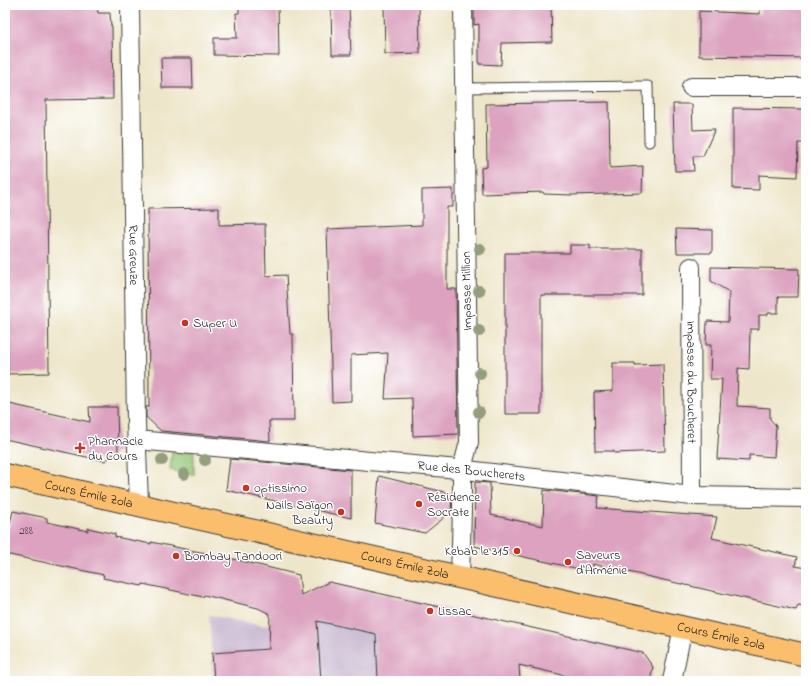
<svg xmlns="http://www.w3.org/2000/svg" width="811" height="686" viewBox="0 0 811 686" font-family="'Indie Flower',sans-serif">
  <rect width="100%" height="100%" fill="#fff"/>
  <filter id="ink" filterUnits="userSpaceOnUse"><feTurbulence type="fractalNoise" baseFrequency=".025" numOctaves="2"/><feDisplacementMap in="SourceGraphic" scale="8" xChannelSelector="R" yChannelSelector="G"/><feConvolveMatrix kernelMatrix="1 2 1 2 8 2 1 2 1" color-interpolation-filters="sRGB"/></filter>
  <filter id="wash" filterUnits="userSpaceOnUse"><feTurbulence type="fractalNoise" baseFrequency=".012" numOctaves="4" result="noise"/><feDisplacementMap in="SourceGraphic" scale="16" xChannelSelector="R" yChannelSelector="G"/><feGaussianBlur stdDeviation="0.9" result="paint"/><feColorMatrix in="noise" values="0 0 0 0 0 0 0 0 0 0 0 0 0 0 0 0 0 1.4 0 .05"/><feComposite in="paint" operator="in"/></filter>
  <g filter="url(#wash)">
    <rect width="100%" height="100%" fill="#eee6ca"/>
    <polygon fill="#ccbed4" points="272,611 397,639 399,681 214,681 209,615 264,626 270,623"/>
    <polygon fill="#97c878" stroke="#5a724a" points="172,451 194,452 194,475 170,470"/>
    <g id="blocks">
      <g fill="#dca2bf">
        <polygon points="5,5 97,5 98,13 110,13 111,26 112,26 113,99 46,100 49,373 8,374"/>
        <polygon points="239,5 278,5 279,56 214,55 214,38 237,38 236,13 239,13"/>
        <polygon points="331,5 349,5 351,55 332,55"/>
        <polygon points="384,5 419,5 420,53 385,54"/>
        <polygon points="551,5 552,42 502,43 501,65 479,64 479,24 474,25 474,7"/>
        <polygon points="760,5 806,5 806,58 699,56 699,11 760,14"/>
        <polygon points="161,58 192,58 193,88 162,88"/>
        <polygon points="609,102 610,168 643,166 642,193 572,195 544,194 543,192 482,194 481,168 487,167 486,104"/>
        <polygon points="673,104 692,104 693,130 715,129 703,156 693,156 694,171 675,171"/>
        <polygon points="733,108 806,109 806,143 798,143 797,177 759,175 759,190 733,189"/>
        <polygon points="453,189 453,207 447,207 447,289 456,289 458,434 413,436 412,398 385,399 388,353 351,355 351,401 332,402 327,229 422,225 422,190"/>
        <polygon points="219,208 219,225 265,224 266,276 286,275 290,334 293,334 294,421 269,421 270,441 161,431 146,417 146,407 149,407 148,209"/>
        <polygon points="676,229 712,230 712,253 677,253"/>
        <polygon points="570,245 590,245 590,249 642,249 642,295 541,295 541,414 505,414 505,253 570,253"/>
        <polygon points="711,267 799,269 798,297 778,297 778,313 768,313 768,315 759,315 759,329 750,329 749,369 738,368 737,406 770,408 770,419 776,426 774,457 749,455 749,461 717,459 722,379 710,379 711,345 706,345 707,321 728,322 729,292 711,281"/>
        <polygon points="613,363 635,363 635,365 663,364 665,451 614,453 614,451 595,451 594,392 613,391"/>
        <polygon points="5,403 90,422 89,407 117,407 118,451 105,461 5,439"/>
        <polygon points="230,459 351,470 351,518 226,490"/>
        <polygon points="379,476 452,494 451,512 425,533 375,523"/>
        <polygon points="475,482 490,483 491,515 543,526 544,490 599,496 597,508 717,517 712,538 797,557 795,566 806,568 806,606 798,605 796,610 593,564 593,572 474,546"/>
        <polygon points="13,511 47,518 47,522 88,531 88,528 115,534 115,537 151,544 151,542 238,560 299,575 301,595 329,582 643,653 653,667 650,681 589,681 519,665 520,681 378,681 376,634 317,621 321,681 214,681 212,653 269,649 270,614 258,608 204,595 203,597 143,584 142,586 103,578 104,575 5,554 5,544"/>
      </g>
    </g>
  </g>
  <g filter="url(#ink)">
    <use href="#blocks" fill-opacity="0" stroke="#3c3a36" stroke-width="1"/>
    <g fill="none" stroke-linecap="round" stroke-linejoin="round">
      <defs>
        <polyline id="lane" points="464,88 648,86 649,142"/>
        <g id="street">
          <path id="s1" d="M130,5L136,421L139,504"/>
          <polyline points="691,87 806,87"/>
          <path id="s2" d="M691,267L692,496"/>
          <path id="s3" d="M137,440L458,469L692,496L806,498"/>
          <polyline points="460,577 462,511 462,469 469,442 463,5"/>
          <polyline points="672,681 683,627"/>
        </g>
        <g id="primary">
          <path id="s4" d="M5,475L806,655"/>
        </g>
      </defs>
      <use href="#lane" stroke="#3c3a36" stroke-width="11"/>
      <use href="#street" stroke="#3c3a36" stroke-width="20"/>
      <use href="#primary" stroke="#3c3a36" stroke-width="24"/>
      <use href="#lane" stroke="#fff" stroke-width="9"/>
      <use href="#street" stroke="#fff" stroke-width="18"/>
      <use href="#primary" stroke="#fabe6d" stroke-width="22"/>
    </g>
    <g fill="#959d7f">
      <circle cx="480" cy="249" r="6"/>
      <circle cx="479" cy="291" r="6"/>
      <circle cx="479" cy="331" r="6"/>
      <circle cx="480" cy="373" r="6"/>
      <circle cx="479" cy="412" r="6"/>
      <circle cx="162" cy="460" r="6"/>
      <circle cx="205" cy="460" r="6"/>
      <circle cx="184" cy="474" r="6"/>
    </g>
  </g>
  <g fill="#c8321e" stroke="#fff" stroke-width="1.5">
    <circle cx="185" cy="323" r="4"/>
    <path d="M78 442h4v4h4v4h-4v4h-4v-4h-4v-4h4z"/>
    <circle cx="246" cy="488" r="4"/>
    <circle cx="419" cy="504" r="4"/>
    <circle cx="341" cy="512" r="4"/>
    <circle cx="517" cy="551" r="4"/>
    <circle cx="176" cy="556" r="4"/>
    <circle cx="568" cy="562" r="4"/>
    <circle cx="430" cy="611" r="4"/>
  </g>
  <g text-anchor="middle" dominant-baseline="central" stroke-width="3" stroke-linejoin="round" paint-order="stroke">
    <g font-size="11" fill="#4c3e45">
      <text x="26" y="531">288</text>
    </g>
    <g font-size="13" fill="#1c1c1c" stroke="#fff">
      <text stroke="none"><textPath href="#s1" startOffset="250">Rue Greuze</textPath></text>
      <text transform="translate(467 291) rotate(-91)">Impasse Million</text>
      <text stroke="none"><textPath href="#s2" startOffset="115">Impasse du Boucheret</textPath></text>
      <text stroke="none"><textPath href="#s3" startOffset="336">Rue des Boucherets</textPath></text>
      <text stroke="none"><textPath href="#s4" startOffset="86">Cours Émile Zola</textPath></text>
      <text stroke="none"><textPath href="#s4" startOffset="410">Cours Émile Zola</textPath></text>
      <text stroke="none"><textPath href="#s4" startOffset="734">Cours Émile Zola</textPath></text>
    </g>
    <g font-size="13" fill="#1c1c1c" stroke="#fff" text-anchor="start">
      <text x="193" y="323">Super U</text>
      <text x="88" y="441">Pharmacie<tspan x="88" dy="15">du Cours</tspan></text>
      <text x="254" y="488">optissimo</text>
      <text x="427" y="497">Résidence<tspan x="427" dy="15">Socrate</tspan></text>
      <text x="333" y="505" text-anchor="end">Nails Saïgon<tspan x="333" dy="15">Beauty</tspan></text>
      <text x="509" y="551" text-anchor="end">Kebab le 315</text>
      <text x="576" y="555">Saveurs<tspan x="576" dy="15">d'Arménie</tspan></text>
      <text x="184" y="556">Bombay Tandoori</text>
      <text x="438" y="611">Lissac</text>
    </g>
  </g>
  <rect width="811" height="686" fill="none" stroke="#fff" stroke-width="20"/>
</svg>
